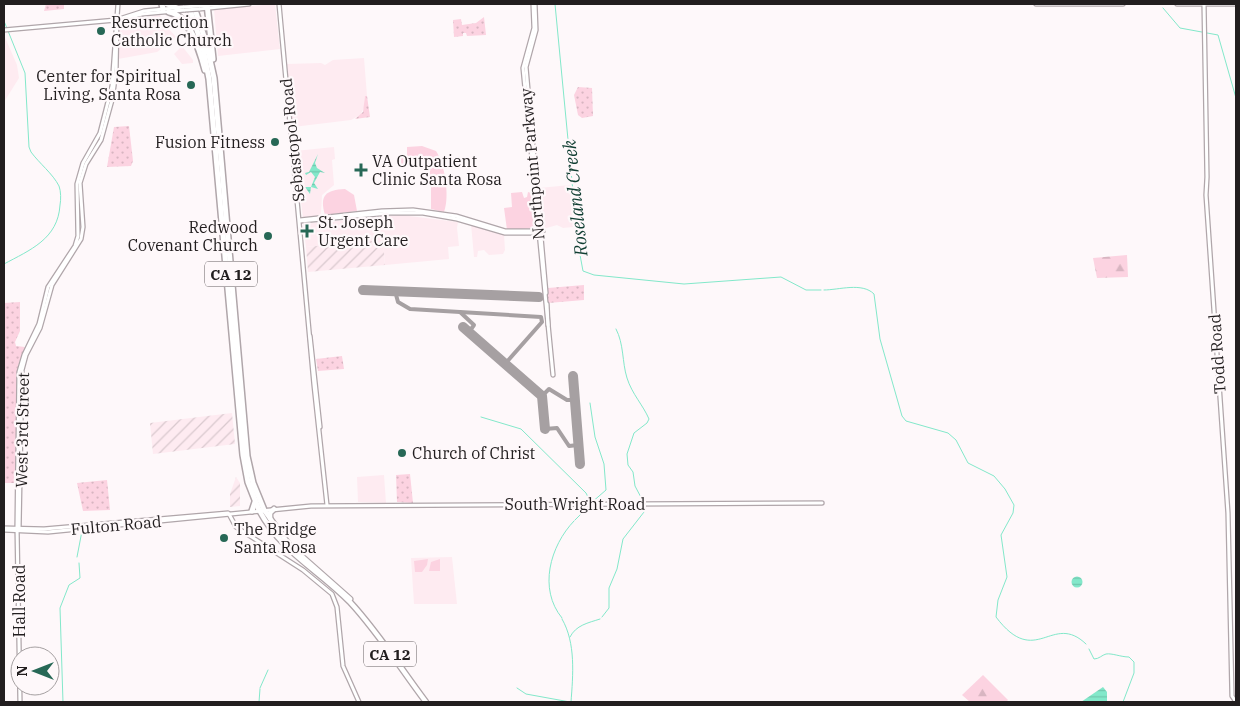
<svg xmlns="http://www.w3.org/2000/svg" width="1240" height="706" viewBox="0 0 1240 706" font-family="'IBM Plex Serif',serif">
  <defs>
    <pattern id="industrial-furrows" width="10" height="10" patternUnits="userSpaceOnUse" patternTransform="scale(1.25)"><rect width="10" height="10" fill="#feebf1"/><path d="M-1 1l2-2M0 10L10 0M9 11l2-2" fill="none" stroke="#d9c9ce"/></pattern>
    <pattern id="forest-firs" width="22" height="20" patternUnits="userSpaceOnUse" patternTransform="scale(1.25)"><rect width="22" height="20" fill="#fcd3e1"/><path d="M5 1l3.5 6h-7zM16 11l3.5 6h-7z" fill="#d8b5c1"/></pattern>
    <pattern id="park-dots" width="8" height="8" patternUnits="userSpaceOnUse" patternTransform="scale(1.25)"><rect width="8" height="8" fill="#fcd3e1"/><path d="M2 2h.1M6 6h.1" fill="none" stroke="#d8b5c1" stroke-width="1.8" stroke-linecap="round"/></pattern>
    <pattern id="water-rules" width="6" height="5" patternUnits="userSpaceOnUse" patternTransform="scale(1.25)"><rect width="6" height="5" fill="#83e8ca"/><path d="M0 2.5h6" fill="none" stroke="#71c7ad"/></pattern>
  </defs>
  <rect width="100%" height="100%" fill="#fef8fa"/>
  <g fill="#feebf1">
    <polygon points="275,4 280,49 218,56 214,9"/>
    <polygon points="160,15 166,26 176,37 157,52 118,59 119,22"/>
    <polygon points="4,35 17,65 19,78 4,102"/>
    <polygon points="182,46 193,60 193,63 182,64 174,54"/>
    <polygon points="364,58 367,96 365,96 364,108 360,115 351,120 293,127 287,64 321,63 325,65 333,60"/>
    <polygon points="334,147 335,159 332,160 334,185 322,195 321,215 303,218 295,151"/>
    <polygon points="570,185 573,227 563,228 557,225 543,229 539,188"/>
    <polygon points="401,215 458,222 457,228 459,246 448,247 449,259 385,265 383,240 306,247 303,224"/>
    <polygon points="471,224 504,235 505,250 503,254 489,255 484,250 478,251 477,257 474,257"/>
    <polygon points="384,475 386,503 358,502 357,477"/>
    <polygon points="452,557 457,604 414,604 411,558"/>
  </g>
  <g fill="url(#industrial-furrows)">
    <polygon points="383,240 385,265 308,272 306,247"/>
    <polygon points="232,413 235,444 153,454 150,423"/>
    <polygon points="236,477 240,483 240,506 230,507 230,494"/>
  </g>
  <g fill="#fcd3e1">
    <path d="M422,146L436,151C445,164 450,197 444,212L431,209V183L425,162L399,164L398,156L407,155V147Z"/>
    <path d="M345,189L354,195L357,211L325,215C319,195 326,190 345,189Z"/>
    <polygon points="522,192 524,198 527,197 528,192 534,194 536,228 507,230 504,208 512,207 511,193"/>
    <polygon points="428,559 427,565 422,572 415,572 414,561"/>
    <polygon points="440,559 440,571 429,571 431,562"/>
  </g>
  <g fill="url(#forest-firs)">
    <polygon points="1127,255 1128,277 1097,278 1093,258"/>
    <polygon points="983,675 1008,700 1006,702 970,702 962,695"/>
  </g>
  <g fill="url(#park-dots)">
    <polygon points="46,4 64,4 64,9 44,11"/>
    <polygon points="484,17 486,35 467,36 466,33 463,33 463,36 454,37 453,20 461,19 462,25 476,23"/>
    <polygon points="578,87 592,88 593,116 582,118 578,115 574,95"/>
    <polygon points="365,96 367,96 370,117 355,119 363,112"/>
    <polygon points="129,126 133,161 131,166 107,167 114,127"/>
    <polygon points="584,285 584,300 548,303 548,288"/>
    <polygon points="20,302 20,331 15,342 16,346 25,347 19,363 17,376 16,483 4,483 4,303"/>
    <polygon points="342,356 344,369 318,371 316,359"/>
    <polygon points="410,474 413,503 397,502 396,475"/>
    <polygon points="107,480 110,510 83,511 77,483"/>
  </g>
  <g fill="url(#water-rules)">
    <polygon points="318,154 315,163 317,168 325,173 320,172 314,183 318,189 311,187 310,194 305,187 311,187 315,177 311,172 306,175 305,173 309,172"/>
    <circle cx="1077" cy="582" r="5.5"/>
    <polygon points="1103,687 1107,692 1107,702 1081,702"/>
  </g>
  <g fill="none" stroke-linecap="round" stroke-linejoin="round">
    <g stroke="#83e8ca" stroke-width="1">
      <polyline points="555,4 578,244 583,271 594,275 684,284 781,277 806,290 821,290"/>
      <polyline points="1163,8 1180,28 1218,35 1236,98"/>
      <path d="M4,21L25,73L29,147L31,152C39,163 53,174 59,186C61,191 61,200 60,205C58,239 30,250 4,264"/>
      <path d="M824,290C839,290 862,282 874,294L880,339L902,416L906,421L948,433L956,440L968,463L994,476L1005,489L1014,505L1013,513L1001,535L1007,577L998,600L996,617C1036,670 1052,611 1086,644"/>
      <path d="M616,329C624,344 622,362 627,378C632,394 643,405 649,419L647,423L634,433L627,454L628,465L633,472L635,486L644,503"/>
      <polyline points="481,417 521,429 586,493 591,503 606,490 604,464 595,437 590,403"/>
      <polyline points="575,520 585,510 585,507"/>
      <polyline points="77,557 82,531"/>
      <polyline points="602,617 609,608 609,588 617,569 623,539 644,512 645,506"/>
      <path d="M562,618C538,589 550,546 574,521"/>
      <path d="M562,619C576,643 573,675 571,702"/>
      <path d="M570,637C576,625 588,623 600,619"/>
      <path d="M1089,649L1094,659C1099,659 1102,655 1106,654C1112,653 1121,657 1129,657L1134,662V673L1123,702"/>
      <polyline points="260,688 268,670"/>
      <polyline points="517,688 526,694 570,702"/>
      <polyline points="63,702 60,608 69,585 80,578 79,563"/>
      <polyline points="259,702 260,689"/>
    </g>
    <g stroke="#a6a0a2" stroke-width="4">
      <polyline points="395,291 398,302 410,309 541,317 542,322 505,364"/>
      <polyline points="460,312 474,325 469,332"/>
      <polyline points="542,396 549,389 567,400 575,400"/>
      <polyline points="545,429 557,428 569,446 578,445"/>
    </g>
    <g stroke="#a6a0a2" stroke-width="10">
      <polyline points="363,290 539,297"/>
      <polyline points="463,327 542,396 545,429"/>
      <polyline points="573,376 580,464"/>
    </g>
    <defs>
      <g id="secondary">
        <polyline points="279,4 314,385 327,505"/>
        <polyline points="533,4 534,28 523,68 553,375"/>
        <polyline points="535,4 536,30 526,67 546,293"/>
        <polyline points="1036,4 1123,4"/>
        <polyline points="1177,4 1236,4"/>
        <polyline points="1204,4 1207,177 1206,195 1228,513 1232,696 1236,702"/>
        <polyline points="198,6 224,4"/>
        <polyline points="199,9 249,4"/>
        <polyline points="119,20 142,14 185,10"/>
        <polyline points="4,30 116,20 144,11 184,7"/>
        <polyline points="300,220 382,211 413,210 456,216 505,231 543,231"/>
        <polyline points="300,221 390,213 423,213 457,219 505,233 538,233"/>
        <polyline points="547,304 548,325"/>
        <polyline points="310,336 320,427"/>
        <polyline points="229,514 236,527 303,570 332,594 337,607 343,666 359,702"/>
        <polyline points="4,528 44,529 228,513"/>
        <polyline points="4,530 48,532 311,506 822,503"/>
        <polyline points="19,530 22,370 26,355 40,328 52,285 81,239 83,227 80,183 86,164 101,140 112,100 116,72 117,20"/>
        <polyline points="20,702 17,527 19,372 24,355 39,324 48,287 75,246 78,236 77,184 83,163 100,133 112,86 118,4"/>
      </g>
      <g id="primary">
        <path d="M259,510C282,553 318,569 350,602C378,632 401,669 426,702"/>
        <polyline points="264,510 290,546 350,599"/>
        <polyline points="270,518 270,513 274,509"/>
      </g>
      <g id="highway">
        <polyline points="162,4 163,9"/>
        <polyline points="167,4 177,8"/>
        <polyline points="188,4 203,48 209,79 243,455 248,482 259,510"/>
        <polyline points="193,4 206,42 214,78 247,456 253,483 264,510"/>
        <polyline points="207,4 213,59"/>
        <path d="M169,12C190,16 200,51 205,70"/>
        <polyline points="252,511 255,502"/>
      </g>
    </defs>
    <use href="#secondary" stroke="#b0a6aa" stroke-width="5.5"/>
    <use href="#primary" stroke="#b0a6aa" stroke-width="7"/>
    <use href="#highway" stroke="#b0a6aa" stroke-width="8"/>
    <use href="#secondary" stroke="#fff" stroke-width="3"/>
    <use href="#primary" stroke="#fff" stroke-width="4.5"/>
    <use href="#highway" stroke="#fff" stroke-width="5"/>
    <defs>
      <g id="secondary-bridge">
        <polyline points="184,7 198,6"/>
        <polyline points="185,10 199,9"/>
      </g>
    </defs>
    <use href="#secondary-bridge" stroke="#b0a6aa" stroke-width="5.5" stroke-linecap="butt"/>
    <use href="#secondary-bridge" stroke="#fff" stroke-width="3"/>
  </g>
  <g fill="#276856" stroke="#fef8fa" stroke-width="2">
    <circle cx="101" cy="31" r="5"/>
    <circle cx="191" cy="85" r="5"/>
    <circle cx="275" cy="142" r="5"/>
    <path d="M358.5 162.5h5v5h5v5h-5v5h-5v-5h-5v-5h5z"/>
    <path d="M304.5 223.5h5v5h5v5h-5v5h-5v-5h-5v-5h5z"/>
    <circle cx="268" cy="236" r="5"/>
    <circle cx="402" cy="453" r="5"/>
    <circle cx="224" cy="538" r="5"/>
  </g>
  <g text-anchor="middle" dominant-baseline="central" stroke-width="4.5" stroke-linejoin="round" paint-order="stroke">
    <g fill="#fef8fa" stroke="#645f61" stroke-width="1">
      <rect x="205" y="261.5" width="52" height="25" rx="4"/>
      <rect x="364" y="641.5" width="52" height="25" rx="4"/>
    </g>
    <g font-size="15" font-weight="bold" fill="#221e1f">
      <text x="231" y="274">CA 12</text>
      <text x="390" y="654">CA 12</text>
    </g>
    <g font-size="16" fill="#221e1f" stroke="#fef8fa" text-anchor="start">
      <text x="111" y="22">Resurrection<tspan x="111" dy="18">Catholic Church</tspan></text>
      <text x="181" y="76" text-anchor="end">Center for Spiritual<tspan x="181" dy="18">Living, Santa Rosa</tspan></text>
      <text x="265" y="142" text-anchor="end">Fusion Fitness</text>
      <text x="372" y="161">VA Outpatient<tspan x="372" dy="18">Clinic Santa Rosa</tspan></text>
      <text x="318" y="222">St. Joseph<tspan x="318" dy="18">Urgent Care</tspan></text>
      <text x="258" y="227" text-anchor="end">Redwood<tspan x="258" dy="18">Covenant Church</tspan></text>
      <text x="412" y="453">Church of Christ</text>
      <text x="234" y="529">The Bridge<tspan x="234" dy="18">Santa Rosa</tspan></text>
    </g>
    <g font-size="16" fill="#221e1f" stroke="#fef8fa">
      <text transform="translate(292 140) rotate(-96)">Sebastopol Road</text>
      <text transform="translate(532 164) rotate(-95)">Northpoint Parkway</text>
      <text transform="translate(1217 354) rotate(-94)">Todd Road</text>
      <text transform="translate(22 430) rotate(-89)">West 3rd Street</text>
      <text x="575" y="504">South Wright Road</text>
      <text transform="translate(116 525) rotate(-5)">Fulton Road</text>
      <text transform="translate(19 601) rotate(-90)">Hall Road</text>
    </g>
    <g font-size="18" font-style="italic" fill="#103e32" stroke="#fef8fa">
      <text transform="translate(575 198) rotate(-96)">Roseland Creek</text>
    </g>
  </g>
  <rect width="1240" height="706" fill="none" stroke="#221e1f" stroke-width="10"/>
  <g transform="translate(35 671) rotate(270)"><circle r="24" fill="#fef8fa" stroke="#a6a1a2"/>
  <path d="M0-4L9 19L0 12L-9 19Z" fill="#276856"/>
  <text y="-8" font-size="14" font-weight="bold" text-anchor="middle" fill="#221e1f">N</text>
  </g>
</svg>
